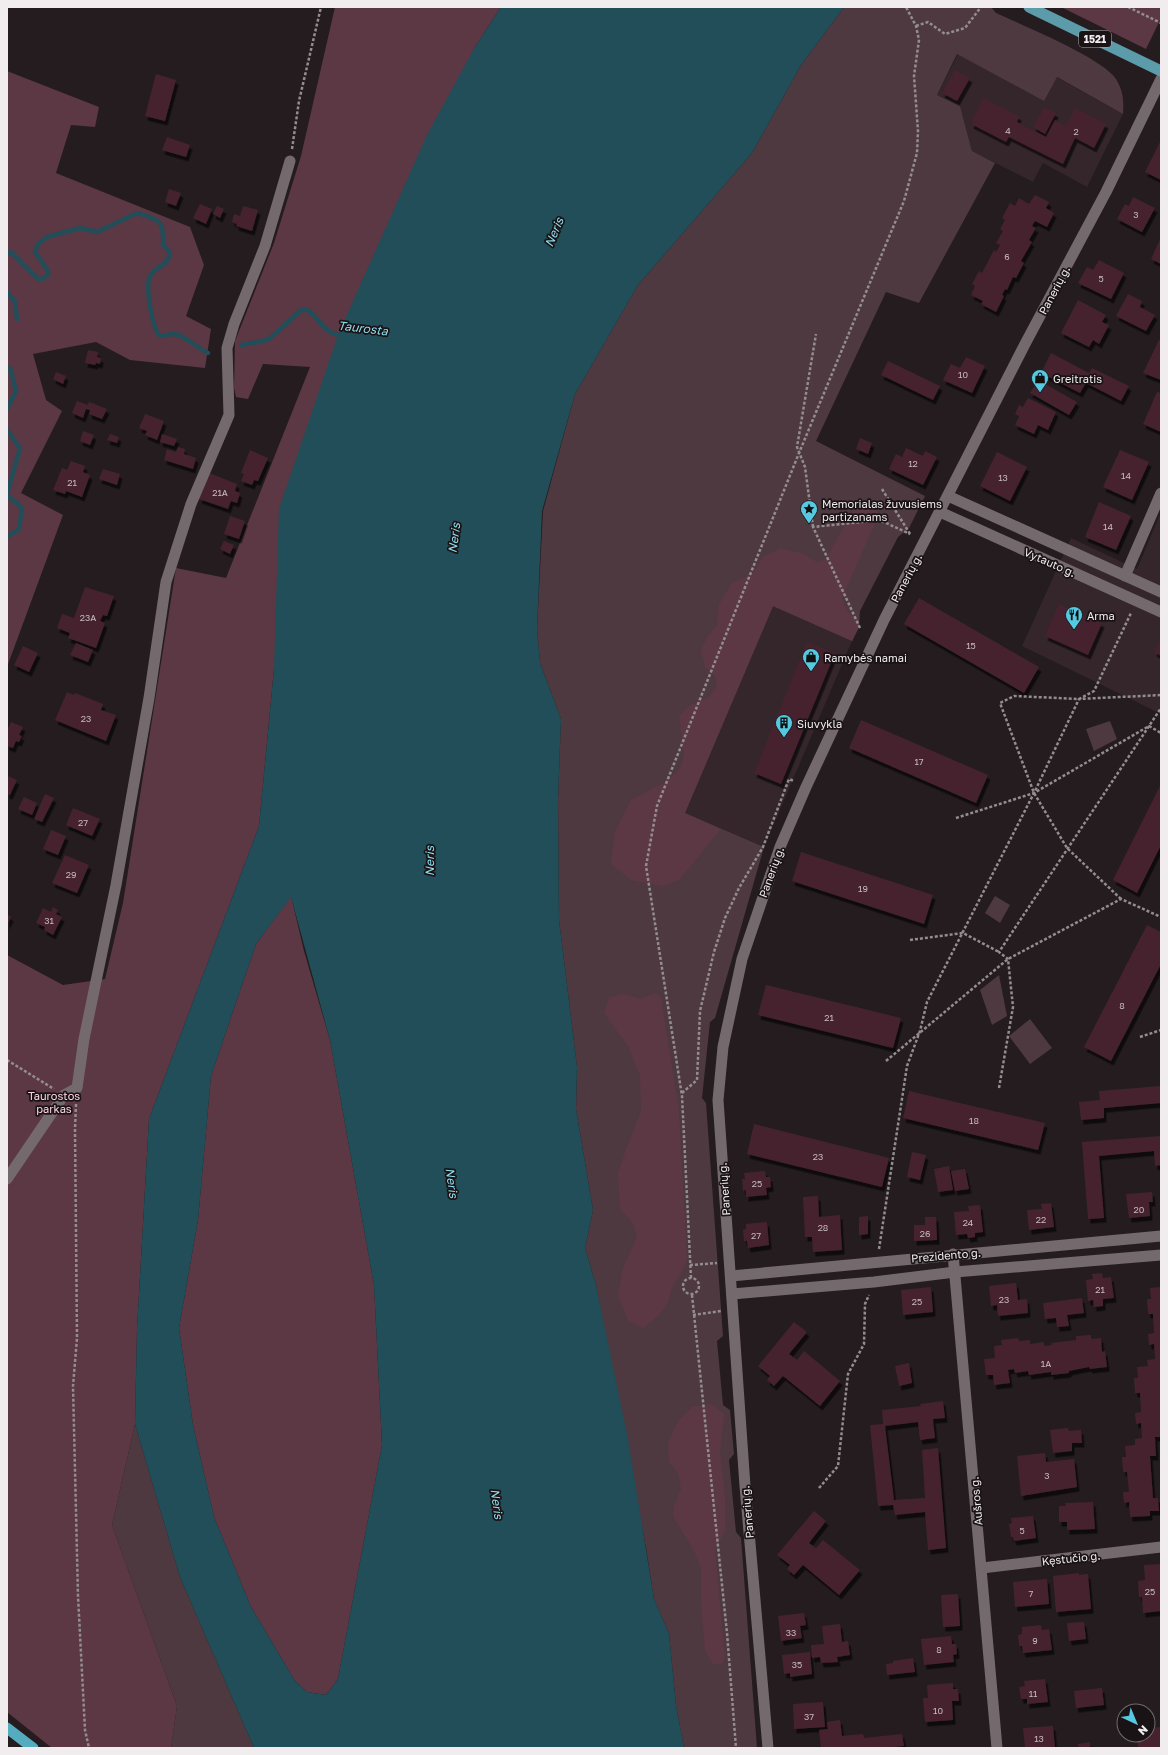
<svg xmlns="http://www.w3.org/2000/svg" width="1168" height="1755" viewBox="0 0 1168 1755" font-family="'Golos Text',sans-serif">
  <defs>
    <filter id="shadow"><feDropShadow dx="2.5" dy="4.5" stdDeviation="0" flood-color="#0009"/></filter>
  </defs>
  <rect width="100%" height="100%" fill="#241c1f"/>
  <g fill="#34262a">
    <polygon points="958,54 1043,100 1056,77 1123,114 1087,187 1043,163 1033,182 972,151 960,106 937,95"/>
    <polygon points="1161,512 1161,714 1022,646 1071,538 1137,569"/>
    <polygon points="773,605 852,641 764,847 685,813"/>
  </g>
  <g fill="#4e3940">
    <path d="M844,7H991L996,13C1022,25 1103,58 1116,79C1123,91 1124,100 1123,114L1057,77L1044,101L957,54L937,95L960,106L972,151L995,163L919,303L886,292L816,441L925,496L909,528L898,537L860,611L859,627L852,641L773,606L685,813L764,847L715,1018L710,1022L702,1098L706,1103L723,1336L717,1341L723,1405L730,1410L734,1454L729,1460L736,1532L741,1538L757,1748H684L676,1705L669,1634L654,1599L646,1548L596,1285L585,1248L593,1210L576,1109L577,1067L559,920L558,800L561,719L540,663L537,629L543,511L575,394L638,285L752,153L801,65Z"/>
    <polygon points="1110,721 1117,739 1094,751 1086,729"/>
    <polygon points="995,896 1010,905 1000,923 985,913"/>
    <polygon points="999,975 1007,1016 992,1025 980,990"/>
    <polygon points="1030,1019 1052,1048 1030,1064 1009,1036"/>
    <polygon points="135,1424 180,1577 254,1748 171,1748 177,1706 112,1525"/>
  </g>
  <g fill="#5b3844">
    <polygon points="335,7 501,7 475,47 274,669 259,826 149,1119 137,1329 135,1424 112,1525 177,1706 171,1748 52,1748 7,1712 7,955 63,985 105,979 123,903 176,568 226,578 310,367 263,364 248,399 236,397 234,388 235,341 274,243 301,156"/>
    <polygon points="1061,7 1161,7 1161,18 1146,49"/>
    <polygon points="7,71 99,107 95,127 71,125 56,173 190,227 204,265 186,316 211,329 205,368 130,360 96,342 33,354 46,400 62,411 21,493 63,515 7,667"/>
    <path d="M861,503H868L878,512L874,526L842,598C845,609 849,615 859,620V627L852,641L773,606L685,813L721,829L680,879L663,886L631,880L611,864L615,831L631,800L660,785L676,773L682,764L684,752L679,716L690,705L708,698L717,687L715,676L705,667L701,650L706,639L717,625L719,604L732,583L752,574L763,557L780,548L804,554L817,562L825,560L854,509Z"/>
    <polygon points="291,896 304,951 330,1040 374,1285 382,1445 338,1679 326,1695 307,1692 295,1681 251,1607 214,1517 193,1425 179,1328 198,1220 211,1076 256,944"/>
    <path d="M654,993L661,997L679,1111L687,1257C686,1270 676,1277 672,1288C669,1294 670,1301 666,1306C660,1315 651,1322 643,1328L628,1321L618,1296L623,1268L637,1237L633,1223L620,1209L618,1174L626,1149L641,1111L640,1076L628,1046L604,1013L609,997L624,994L641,999Z"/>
    <polygon points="710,1404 724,1414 720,1451 725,1499 725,1530 715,1551 725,1657 722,1664 713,1664 705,1651 701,1604 701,1568 694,1551 673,1516 674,1506 681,1489 678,1473 669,1462 668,1442 678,1421 692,1407"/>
  </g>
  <path fill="#214e58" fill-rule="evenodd" d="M501,7H844L801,65L752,153L638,285L575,394L542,511L537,629L540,663L561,719L558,800L559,920L577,1067L576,1109L593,1210L585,1248L596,1285L628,1439L654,1599L669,1634L676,1705L684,1748H254L180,1577L135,1424L137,1329L149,1119L259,826L274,669L279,509L338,335L427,135L475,47ZM291,897L330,1040L374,1285L382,1445L338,1679L326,1695L307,1692L295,1681L251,1607L214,1517L193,1425L179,1328L198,1220L211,1076L256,944Z"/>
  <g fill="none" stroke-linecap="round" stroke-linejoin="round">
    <g stroke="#214e58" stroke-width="4.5">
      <path d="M7,254L11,252L38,279H42L48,275V271L35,252L38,244L47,237L80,228L97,232L137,213C160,220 164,220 163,244L170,253C168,267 156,265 150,276C145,286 152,328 160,336C165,336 169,334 173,334C182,333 198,349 208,353"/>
      <polyline points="7,292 15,302 17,319"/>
      <path d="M242,345L267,340L275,334L301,310H308C322,322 323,333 343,336"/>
      <polyline points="7,409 16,391 10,368"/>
      <polyline points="7,430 20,448 7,494"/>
      <polyline points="7,495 22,508 19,529 7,537"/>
    </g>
  </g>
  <g fill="#44232f" filter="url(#shadow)">
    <polygon points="955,70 970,78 957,101 942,93"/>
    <polygon points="156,74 176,80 165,121 145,116"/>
    <polygon points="983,98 1019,116 1017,122 1046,137 1055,120 1066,126 1075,108 1106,124 1094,148 1075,138 1063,164 1009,137 1006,142 971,124"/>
    <polygon points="1044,107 1056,113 1045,134 1033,127"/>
    <polygon points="167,137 190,145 186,157 162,150"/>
    <polygon points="1161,140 1161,180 1145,172"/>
    <polygon points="169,189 181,193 176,206 165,202"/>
    <polygon points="1035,195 1049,202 1046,208 1054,213 1047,227 1035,221 1032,226 1036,228 1029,240 1032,242 1021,261 1024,263 1016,278 1013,277 1007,290 1005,289 1002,295 1004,296 996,312 981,304 983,301 971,295 975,286 972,284 979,271 982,273 994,250 996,252 1000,245 996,243 1003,231 1000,229 1005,220 1002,218 1010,203 1015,206 1019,198 1029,204"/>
    <polygon points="1133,197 1155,208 1142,232 1117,219 1125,204 1129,206"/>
    <polygon points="200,204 212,209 206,224 193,218"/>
    <polygon points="217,206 224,209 220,218 213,214"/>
    <polygon points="243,206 258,210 252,231 236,226 237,224 232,222 234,214 240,216"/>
    <polygon points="1161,237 1161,264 1151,259"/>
    <polygon points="1099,260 1124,273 1111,299 1078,283 1087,267 1093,270"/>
    <polygon points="1128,294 1142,301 1140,307 1155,315 1146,331 1116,316"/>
    <polygon points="1078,300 1106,315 1102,322 1109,325 1099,344 1093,340 1089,347 1061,333"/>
    <polygon points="1159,340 1161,341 1161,380 1143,373"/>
    <polygon points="88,350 98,352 97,357 101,358 100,364 96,363 95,365 85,363"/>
    <polygon points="1051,353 1089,373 1092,368 1129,386 1121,401 1086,383 1080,393 1041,373"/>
    <polygon points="966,357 985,366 972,393 943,380 951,364 960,368"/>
    <polygon points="888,361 940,386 933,400 881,375"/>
    <polygon points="56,372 66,376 63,384 53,379"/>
    <polygon points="1038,380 1077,402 1069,415 1030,393"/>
    <polygon points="1157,392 1161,393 1161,432 1143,424"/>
    <polygon points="1028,398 1056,412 1048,430 1038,425 1034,434 1015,425 1019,416 1015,414 1019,405 1023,407"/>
    <polygon points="77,401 88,405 89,402 107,409 102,419 89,414 90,410 86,409 83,418 72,413"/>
    <polygon points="145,414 164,421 157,440 145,435 147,431 139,428"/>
    <polygon points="83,431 94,435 90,445 80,441"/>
    <polygon points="110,434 119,437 117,443 107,440"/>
    <polygon points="162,434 177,439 174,446 160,442"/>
    <polygon points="860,438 872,443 868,454 856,449"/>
    <polygon points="178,447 185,449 184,454 196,458 193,469 164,460 167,449 176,452"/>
    <polygon points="906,448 923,456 925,451 937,457 923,485 889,469 896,454 902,457"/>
    <polygon points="250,450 268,458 258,481 254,480 252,485 241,481 244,474 241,473"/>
    <polygon points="1120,450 1149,462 1132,500 1103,487"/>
    <polygon points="997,452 1027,467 1010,501 980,486"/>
    <polygon points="71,461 85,466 83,472 90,475 82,497 66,491 65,494 53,490 62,468 67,470"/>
    <polygon points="103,469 120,474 117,485 99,479"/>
    <polygon points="209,473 237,484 235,491 240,493 237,503 231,501 228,509 199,499"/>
    <polygon points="1099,502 1131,516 1116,550 1085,537"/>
    <polygon points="230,516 245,521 239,539 224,534"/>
    <polygon points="224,541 234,545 230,554 220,549"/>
    <polygon points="85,587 114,596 107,616 103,615 100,621 105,623 96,648 68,638 70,633 57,628 62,614 74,618"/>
    <polygon points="919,598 1039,667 1024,693 904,624"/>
    <polygon points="1059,604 1102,623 1088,655 1045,636"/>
    <polygon points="1161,637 1161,656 1154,652"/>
    <polygon points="807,642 835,653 781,784 754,773"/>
    <polygon points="76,643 93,650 88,662 70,655"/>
    <polygon points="23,646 38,653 29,672 14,665"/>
    <polygon points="67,692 74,695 75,693 103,704 101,710 116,715 106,741 55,720"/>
    <polygon points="861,720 988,775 976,803 849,748"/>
    <polygon points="11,722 23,727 19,735 22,736 19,742 16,741 13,748 7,746 7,731"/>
    <polygon points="8,776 17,780 10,795 7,794"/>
    <polygon points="1161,784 1161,845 1137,893 1113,880"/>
    <polygon points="45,794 54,798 42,822 34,819"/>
    <polygon points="24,797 37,803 32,815 18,809"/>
    <polygon points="73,808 100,819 92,836 66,825"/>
    <polygon points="51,830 66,836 58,855 43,849"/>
    <polygon points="801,852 933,895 924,924 792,881"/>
    <polygon points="65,855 89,865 77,893 52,883"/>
    <polygon points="53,907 58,910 56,914 62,917 53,935 44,930 45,927 36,923 43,908 51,912"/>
    <polygon points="7,914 11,917 7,925"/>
    <polygon points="1147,925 1161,932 1161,964 1111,1061 1084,1047"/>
    <polygon points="766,985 901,1018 893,1048 758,1015"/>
    <polygon points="1161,1086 1161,1103 1104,1108 1104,1118 1081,1120 1079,1102 1100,1100 1099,1091"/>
    <polygon points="909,1091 1045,1123 1038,1150 903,1118"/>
    <polygon points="754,1124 889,1158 882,1187 747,1154"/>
    <polygon points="1161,1136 1161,1165 1155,1166 1154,1151 1099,1156 1104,1218 1088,1219 1082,1142"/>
    <polygon points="912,1152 926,1155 920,1180 907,1177"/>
    <polygon points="949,1166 953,1190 938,1192 934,1169"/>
    <polygon points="965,1169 969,1189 955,1191 951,1171"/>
    <polygon points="765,1171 766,1177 770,1177 771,1187 766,1188 767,1195 746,1197 746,1190 743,1191 742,1179 745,1179 744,1173"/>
    <polygon points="1152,1192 1153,1202 1149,1202 1150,1216 1129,1218 1126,1194"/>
    <polygon points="818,1196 819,1217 840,1215 842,1250 813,1252 812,1237 805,1237 803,1197"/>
    <polygon points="1051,1203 1054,1227 1029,1230 1027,1210 1042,1209 1041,1204"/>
    <polygon points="980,1205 983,1232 975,1233 975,1237 968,1238 967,1234 956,1235 954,1212 969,1211 968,1206"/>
    <polygon points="868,1216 868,1234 859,1235 859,1217"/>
    <polygon points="925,1217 936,1217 937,1240 914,1241 914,1225 925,1225"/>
    <polygon points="767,1222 769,1245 748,1248 747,1241 744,1241 743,1230 746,1229 746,1224"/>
    <polygon points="1102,1273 1103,1278 1111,1277 1114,1298 1103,1299 1103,1306 1094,1307 1093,1300 1088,1301 1086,1280 1093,1279 1092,1274"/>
    <polygon points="1016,1283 1018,1300 1027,1299 1028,1313 998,1316 997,1305 991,1306 989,1286"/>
    <polygon points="931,1287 933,1312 903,1315 901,1290"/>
    <polygon points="1161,1287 1161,1437 1155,1437 1156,1456 1150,1456 1153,1498 1158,1498 1159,1511 1150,1511 1150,1516 1130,1517 1129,1502 1124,1503 1123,1492 1129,1492 1127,1472 1123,1472 1122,1457 1126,1457 1125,1446 1135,1445 1135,1439 1142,1438 1141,1423 1136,1424 1135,1413 1141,1412 1140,1393 1135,1393 1134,1378 1138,1378 1137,1367 1148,1366 1147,1360 1155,1359 1154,1344 1149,1345 1148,1334 1154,1333 1153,1314 1148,1314 1147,1299 1151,1299 1150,1288"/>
    <polygon points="1082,1298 1084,1313 1067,1315 1069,1326 1057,1327 1056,1318 1045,1319 1043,1303"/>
    <polygon points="794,1322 807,1332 789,1354 797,1360 804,1351 840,1381 820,1406 783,1376 774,1386 767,1380 770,1376 758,1366"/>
    <polygon points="1091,1335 1091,1339 1101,1338 1102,1352 1105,1351 1107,1367 1090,1369 1089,1367 1069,1371 1069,1373 1051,1375 1051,1372 1029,1375 1028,1371 1015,1373 1014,1369 1008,1370 1010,1383 994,1385 993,1375 986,1375 984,1359 995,1358 994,1346 1002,1345 1001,1340 1018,1338 1019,1341 1030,1340 1030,1344 1044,1342 1044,1346 1052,1345 1051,1343 1076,1340 1076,1336"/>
    <polygon points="909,1363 912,1383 899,1386 895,1366"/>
    <polygon points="943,1401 945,1418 933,1419 935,1438 920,1440 918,1422 885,1426 894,1500 925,1498 922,1450 938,1448 946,1548 928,1550 925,1512 895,1515 893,1505 878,1506 870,1425 883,1424 882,1410 921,1406 920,1404"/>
    <polygon points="1068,1428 1069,1431 1081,1430 1082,1443 1072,1443 1072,1451 1053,1453 1050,1430"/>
    <polygon points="1045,1453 1046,1462 1074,1459 1077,1487 1021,1496 1017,1456"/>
    <polygon points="1093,1502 1095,1529 1067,1530 1067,1522 1059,1522 1059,1506 1066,1506 1065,1503"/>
    <polygon points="814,1511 826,1521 809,1543 816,1548 823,1540 860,1570 839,1595 803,1565 794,1575 787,1569 790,1565 777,1555"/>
    <polygon points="1033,1516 1036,1538 1014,1541 1013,1537 1011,1537 1009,1524 1012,1523 1011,1518"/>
    <polygon points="1161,1564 1161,1611 1143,1613 1142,1597 1139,1597 1138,1581 1145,1580 1144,1565"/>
    <polygon points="1079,1573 1079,1575 1088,1574 1091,1609 1056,1612 1053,1576"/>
    <polygon points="1047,1579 1049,1604 1015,1607 1013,1582"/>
    <polygon points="958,1594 960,1626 943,1627 941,1595"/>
    <polygon points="804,1613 806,1625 800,1626 802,1638 781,1641 778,1616"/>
    <polygon points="1084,1622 1086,1639 1069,1641 1067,1623"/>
    <polygon points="840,1624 842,1642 848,1641 850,1655 837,1657 838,1662 821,1663 820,1657 812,1658 811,1645 824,1644 822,1626"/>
    <polygon points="1041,1625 1042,1630 1049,1629 1052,1650 1023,1653 1022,1646 1019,1646 1018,1635 1022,1634 1022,1627"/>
    <polygon points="951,1636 952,1644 956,1644 957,1654 953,1655 954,1662 924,1665 921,1639"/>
    <polygon points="810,1652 812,1674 790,1677 790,1673 784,1674 782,1655"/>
    <polygon points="913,1658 915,1672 887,1675 886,1664 893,1663 893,1661"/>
    <polygon points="1045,1679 1048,1702 1027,1704 1027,1699 1021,1699 1019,1687 1025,1686 1024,1681"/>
    <polygon points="953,1683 953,1689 958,1689 959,1701 952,1701 953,1720 925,1722 923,1698 928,1698 927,1685"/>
    <polygon points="1102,1688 1104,1705 1076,1708 1074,1691"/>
    <polygon points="823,1702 825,1727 794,1729 793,1704"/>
    <polygon points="840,1720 842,1736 863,1734 864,1738 902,1734 904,1746 884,1748 821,1748 819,1730 828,1729 827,1722"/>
    <polygon points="1053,1726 1055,1748 1025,1748 1023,1728"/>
    <polygon points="1161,1727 1161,1748 1138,1748 1137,1735 1148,1735 1148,1728"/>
    <polygon points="1090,1742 1090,1748 1079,1748 1078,1744"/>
  </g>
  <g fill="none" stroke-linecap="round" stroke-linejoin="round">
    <g stroke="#948d8f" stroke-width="2.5" stroke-dasharray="3 2" stroke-linecap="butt">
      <polyline points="1128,7 1161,23"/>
      <polyline points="916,26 928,22 945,34 965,28 981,7"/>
      <polyline points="292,149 299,101 321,7"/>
      <polyline points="882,489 910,534"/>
      <polyline points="813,527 805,467 797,447 816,334"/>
      <polyline points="860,628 813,527 872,521 884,522 910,534"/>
      <polyline points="956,818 1034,793 1149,726 1161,733"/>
      <polyline points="1121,899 1067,848 1034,793 1000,703 1014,696 1079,699 1094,691 1131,613"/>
      <polyline points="910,940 963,933 999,952"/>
      <polyline points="1140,1037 1161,1030"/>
      <polyline points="7,1060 54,1089"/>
      <polyline points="886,1061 1008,959 1121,899 1161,917"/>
      <polyline points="999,1088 1013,1007 1008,959 999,952 1161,708"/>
      <polyline points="682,1093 697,1080 700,1011 714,952 725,918 739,888 763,847 789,779 794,781"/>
      <polyline points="76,1104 75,1129 77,1338 73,1386 78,1596 85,1730 89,1748"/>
      <polyline points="879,1249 907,1066 920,1031 927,1002 1034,793 1079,699 1161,695"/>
      <polyline points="690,1265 717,1263"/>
      <circle cx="691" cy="1286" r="8"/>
      <polyline points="691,1278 682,1096 646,866 657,806 799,453 904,201 917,153 918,131 914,76 919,40 916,26 906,7"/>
      <polyline points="692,1295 727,1633 736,1748"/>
      <polyline points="693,1315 721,1311"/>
      <polyline points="819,1488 838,1466 848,1374 864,1344 865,1304 869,1295"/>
    </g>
    <g stroke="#746a6d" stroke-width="11">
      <polyline points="948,496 1161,592"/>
      <polyline points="940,512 1161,612"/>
      <polyline points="1125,576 1161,493"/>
      <polyline points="7,1179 64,1095 77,1088 84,1039 116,885 149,698 166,582 191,504 229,415 227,348 234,324 265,246 290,161"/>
      <polyline points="953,1254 997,1748"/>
      <polyline points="731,1276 1161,1236"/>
      <polyline points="732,1294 874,1282 955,1272 1161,1255"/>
      <polyline points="982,1568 1161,1547"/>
    </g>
    <polyline stroke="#746a6d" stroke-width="11" points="768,1748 745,1486 718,1100 723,1047 742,959 780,847 806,787 884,620 1025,344 1106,192 1161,79"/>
    <polyline stroke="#5c9baa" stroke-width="11" points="1029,7 1161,71"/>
    <polyline stroke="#54acbe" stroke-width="11" points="7,1728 33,1748"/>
  </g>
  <defs>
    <symbol id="shop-pin" viewBox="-11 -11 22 30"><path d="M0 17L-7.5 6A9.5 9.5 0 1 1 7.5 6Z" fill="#56c9e1" stroke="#1a1315"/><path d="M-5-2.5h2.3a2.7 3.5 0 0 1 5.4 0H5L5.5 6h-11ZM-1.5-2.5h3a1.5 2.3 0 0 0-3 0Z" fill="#111"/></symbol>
    <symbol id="sight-pin" viewBox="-11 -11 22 30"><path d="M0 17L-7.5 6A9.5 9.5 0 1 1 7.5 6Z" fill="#56c9e1" stroke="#1a1315"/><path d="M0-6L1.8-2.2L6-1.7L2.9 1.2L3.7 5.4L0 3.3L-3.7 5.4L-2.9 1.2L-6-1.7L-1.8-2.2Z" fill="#111"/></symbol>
    <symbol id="restaurant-pin" viewBox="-11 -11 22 30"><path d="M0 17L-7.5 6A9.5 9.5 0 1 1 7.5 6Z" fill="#56c9e1" stroke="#1a1315"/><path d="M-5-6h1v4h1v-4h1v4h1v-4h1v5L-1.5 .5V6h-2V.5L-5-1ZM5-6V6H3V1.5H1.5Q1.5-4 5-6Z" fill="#111"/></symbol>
    <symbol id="building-pin" viewBox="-11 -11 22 30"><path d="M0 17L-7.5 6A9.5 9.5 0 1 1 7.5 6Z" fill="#56c9e1" stroke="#1a1315"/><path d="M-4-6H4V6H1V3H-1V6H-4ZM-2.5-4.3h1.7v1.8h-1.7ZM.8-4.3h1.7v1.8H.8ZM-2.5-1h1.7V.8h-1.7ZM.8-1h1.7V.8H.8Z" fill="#111"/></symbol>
  </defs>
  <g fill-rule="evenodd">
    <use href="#shop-pin" x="1030" y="368" width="20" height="27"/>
    <use href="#sight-pin" x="799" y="499" width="20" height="27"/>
    <use href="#restaurant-pin" x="1064" y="605" width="20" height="27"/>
    <use href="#shop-pin" x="801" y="647" width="20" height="27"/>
    <use href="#building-pin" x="774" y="713" width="20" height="27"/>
  </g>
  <g text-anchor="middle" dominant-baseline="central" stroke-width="3.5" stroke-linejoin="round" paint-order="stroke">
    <g font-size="9" fill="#c6babe">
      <text x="1008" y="130">4</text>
      <text x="1076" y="131">2</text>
      <text x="1136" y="214">3</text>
      <text x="1007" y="256">6</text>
      <text x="1101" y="278">5</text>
      <text x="963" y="374">10</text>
      <text x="913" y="463">12</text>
      <text x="1126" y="475">14</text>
      <text x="1003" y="477">13</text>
      <text x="72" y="482">21</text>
      <text x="220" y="492">21A</text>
      <text x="1108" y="526">14</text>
      <text x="88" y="617">23A</text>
      <text x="971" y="645">15</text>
      <text x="86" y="718">23</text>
      <text x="919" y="761">17</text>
      <text x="83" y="822">27</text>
      <text x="71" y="874">29</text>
      <text x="863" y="888">19</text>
      <text x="49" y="920">31</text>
      <text x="1122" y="1005">8</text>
      <text x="829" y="1017">21</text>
      <text x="974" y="1120">18</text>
      <text x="818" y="1156">23</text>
      <text x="757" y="1183">25</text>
      <text x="1139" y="1209">20</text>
      <text x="1041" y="1219">22</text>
      <text x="968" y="1222">24</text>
      <text x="823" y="1227">28</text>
      <text x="925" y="1233">26</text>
      <text x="756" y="1235">27</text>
      <text x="1100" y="1289">21</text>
      <text x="1004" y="1299">23</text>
      <text x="917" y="1301">25</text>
      <text x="1046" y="1363">1A</text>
      <text x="1047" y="1475">3</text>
      <text x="1022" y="1530">5</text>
      <text x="1150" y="1591">25</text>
      <text x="1031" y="1593">7</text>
      <text x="791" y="1632">33</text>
      <text x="1035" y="1640">9</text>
      <text x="939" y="1649">8</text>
      <text x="797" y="1664">35</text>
      <text x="1033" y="1693">11</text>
      <text x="938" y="1710">10</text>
      <text x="809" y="1716">37</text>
      <text x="1039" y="1738">13</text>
    </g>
    <rect fill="#1a1315" stroke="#b0abac" stroke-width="1" x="1079" y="31" width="32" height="16" rx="3"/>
    <g font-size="10" font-weight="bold" fill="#f1eced">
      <text x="1095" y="39">1521</text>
    </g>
    <g font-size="11" fill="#f1eced" stroke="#1a1315">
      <text transform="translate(1054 290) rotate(-62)">Panerių g.</text>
      <text transform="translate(1050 562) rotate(24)">Vytauto g.</text>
      <text transform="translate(906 578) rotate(-62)">Panerių g.</text>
      <text transform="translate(771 872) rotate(-70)">Panerių g.</text>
      <text transform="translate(724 1189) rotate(-94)">Panerių g.</text>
      <text transform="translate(946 1255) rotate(-5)">Prezidento g.</text>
      <text transform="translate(976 1501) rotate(-95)">Aušros g.</text>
      <text transform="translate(747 1512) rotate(-95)">Panerių g.</text>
      <text transform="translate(1071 1558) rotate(-6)">Kęstučio g.</text>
    </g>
    <g font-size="11" fill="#f1eced" stroke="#1a1315" text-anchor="start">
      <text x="1053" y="378">Greitratis</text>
      <text x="822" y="503">Memorialas žuvusiems<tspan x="822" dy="13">partizanams</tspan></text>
      <text x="1087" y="615">Arma</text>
      <text x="824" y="657">Ramybės namai</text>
      <text x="797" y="723">Siuvykla</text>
    </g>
    <g font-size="11" fill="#fed4e1" stroke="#1a1315">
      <text x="54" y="1095">Taurostos<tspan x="54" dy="13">parkas</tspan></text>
    </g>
    <g font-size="12" font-style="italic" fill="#8edef0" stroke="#1a1315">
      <text transform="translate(554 232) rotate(-67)">Neris</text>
      <text transform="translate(363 328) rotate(7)">Taurosta</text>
      <text transform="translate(454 538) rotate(-83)">Neris</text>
      <text transform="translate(429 861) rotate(-90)">Neris</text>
      <text transform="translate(452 1183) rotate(82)">Neris</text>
      <text transform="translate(497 1504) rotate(82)">Neris</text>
    </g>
  </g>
  <rect width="1168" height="1755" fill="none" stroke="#f1eced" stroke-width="16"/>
  <g transform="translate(1136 1723) rotate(136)"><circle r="19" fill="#1a1315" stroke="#706a6b"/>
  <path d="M0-3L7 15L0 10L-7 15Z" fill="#56c9e1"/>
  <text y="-6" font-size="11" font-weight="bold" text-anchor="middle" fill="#f1eced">N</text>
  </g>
</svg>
